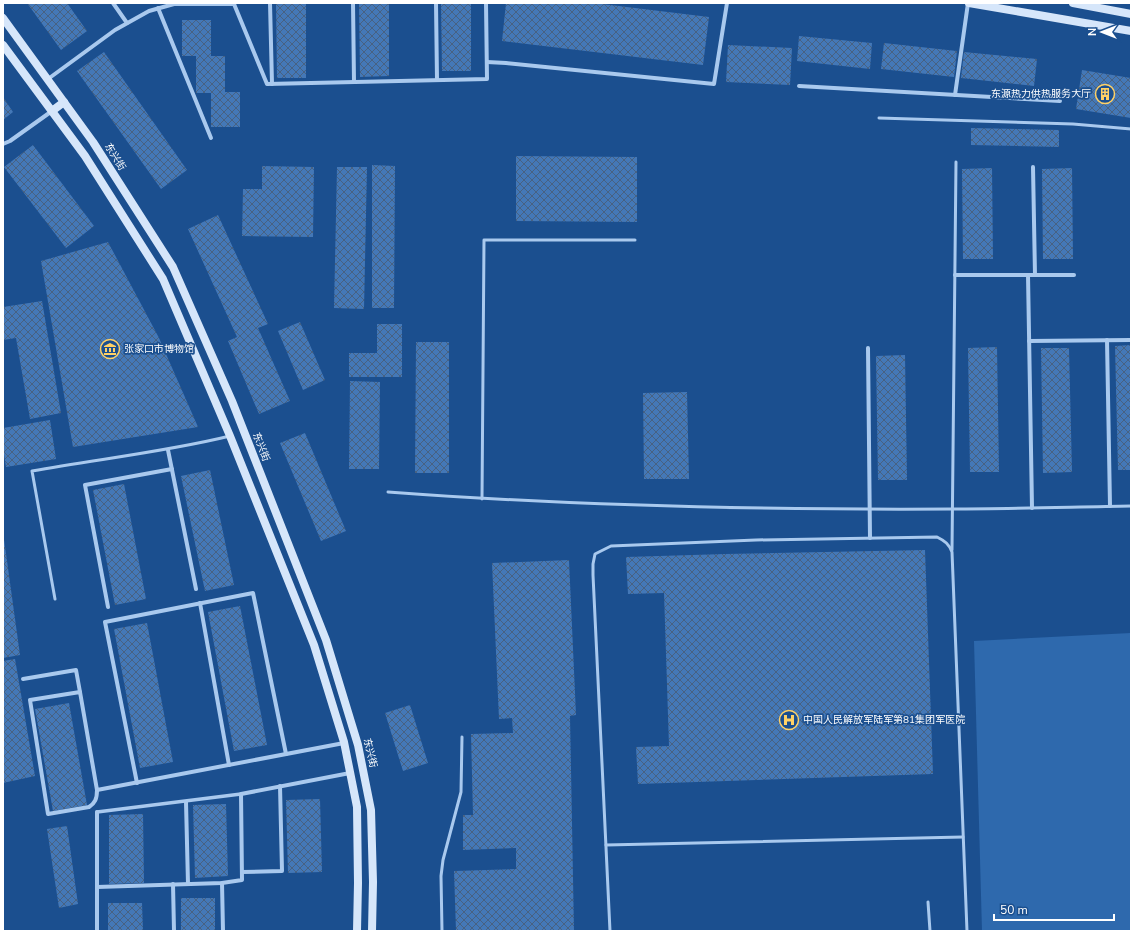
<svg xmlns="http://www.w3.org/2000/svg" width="1134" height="934" viewBox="0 0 1134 934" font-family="'Nunito Sans','Noto Sans SC',sans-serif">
  <defs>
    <pattern id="building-cross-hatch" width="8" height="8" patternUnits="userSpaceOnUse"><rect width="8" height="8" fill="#4478b7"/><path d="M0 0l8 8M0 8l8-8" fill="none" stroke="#486282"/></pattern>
  </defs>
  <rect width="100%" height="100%" fill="#1b4f8f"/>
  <polygon fill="#2e69ad" points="1131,633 1131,931 982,931 974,641"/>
  <g fill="url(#building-cross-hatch)">
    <polygon points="27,3 67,3 87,31 61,50"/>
    <polygon points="276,3 306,3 306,78 277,78"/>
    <polygon points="359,3 389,3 389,76 360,77"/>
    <polygon points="441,3 471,3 471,71 442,71"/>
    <polygon points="506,3 594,3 709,17 703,65 502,41"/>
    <polygon points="182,20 211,20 211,56 225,56 225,92 240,92 240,127 211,127 211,93 196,93 196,56 182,56"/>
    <polygon points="799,36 872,43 870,69 797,61"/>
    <polygon points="884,43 957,51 954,77 881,69"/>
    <polygon points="728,45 792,48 790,85 726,82"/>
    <polygon points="104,52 187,170 161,189 77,71"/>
    <polygon points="964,52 1037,59 1034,86 961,78"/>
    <polygon points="1082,70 1131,78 1131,118 1076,109"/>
    <polygon points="3,97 13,112 3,120"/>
    <polygon points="971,128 1059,130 1059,147 971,145"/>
    <polygon points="33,145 94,226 66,248 4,167"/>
    <polygon points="516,156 637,157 637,222 516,221"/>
    <polygon points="372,165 395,166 394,308 372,308"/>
    <polygon points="262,166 314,167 313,237 242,236 243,189 262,189"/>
    <polygon points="337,167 367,167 364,309 334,308"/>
    <polygon points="992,168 993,259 963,259 962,169"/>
    <polygon points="1072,168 1073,259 1043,259 1042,169"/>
    <polygon points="218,215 268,324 258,328 290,401 259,414 228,341 237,337 188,229"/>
    <polygon points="108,242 159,338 198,427 73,447 41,261"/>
    <polygon points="42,301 61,413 30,419 16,338 3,340 3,307"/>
    <polygon points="300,322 325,380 303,390 278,331"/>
    <polygon points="377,324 402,324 402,377 349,377 349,353 377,353"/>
    <polygon points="416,342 449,342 449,473 415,473"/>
    <polygon points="1131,345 1131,470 1118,470 1115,346"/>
    <polygon points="997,347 999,472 970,472 968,348"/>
    <polygon points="1041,348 1069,348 1072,472 1043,473"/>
    <polygon points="905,355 907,480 878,480 876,356"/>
    <polygon points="350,381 380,382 379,469 349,469"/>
    <polygon points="687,392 689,479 644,479 643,393"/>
    <polygon points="50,420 56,459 6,467 3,448 3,428"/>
    <polygon points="305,433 346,531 321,541 280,443"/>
    <polygon points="210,470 234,585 205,591 181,476"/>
    <polygon points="124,484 146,599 115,605 93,490"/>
    <polygon points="3,532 20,655 3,658"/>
    <polygon points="925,550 933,774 638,784 636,747 669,746 664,593 628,594 626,557 725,554"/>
    <polygon points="569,560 576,715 570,716 574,931 456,931 454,871 516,869 516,848 463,850 463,815 473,815 471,734 513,733 512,718 499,719 492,563"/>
    <polygon points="240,606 267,745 234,751 208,612"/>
    <polygon points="147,623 173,762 140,768 114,629"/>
    <polygon points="15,659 35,776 3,783 3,661"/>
    <polygon points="69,703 87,805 53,811 35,709"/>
    <polygon points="410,705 428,763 403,771 385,713"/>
    <polygon points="320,799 322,872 288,873 286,800"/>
    <polygon points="226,804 228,876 195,878 193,805"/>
    <polygon points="143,814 144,883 109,884 109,815"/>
    <polygon points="67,826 78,904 59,908 47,829"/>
    <rect x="181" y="898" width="34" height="33"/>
    <polygon points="108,903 142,903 143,931 108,931"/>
  </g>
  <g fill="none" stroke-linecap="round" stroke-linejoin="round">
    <g stroke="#a9c9ee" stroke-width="3">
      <polyline points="879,118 1073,124 1131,129"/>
      <path d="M388,492C575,506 764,510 952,509C1011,509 1071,507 1131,506"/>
      <polyline points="482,499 484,240 635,240"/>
      <polyline points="952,550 956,162"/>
      <path d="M55,599L32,471C98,459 165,452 230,436"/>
      <polyline points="606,845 963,837"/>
      <polyline points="928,902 930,931"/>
      <polyline points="442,931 441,876 443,860 461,792 462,737"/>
      <path d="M610,931L593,575V564L595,554L611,546L756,540L937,537C945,541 949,544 952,552L967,931"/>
    </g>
    <polyline stroke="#a9c9ee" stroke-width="3.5" points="97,812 241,794"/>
    <g stroke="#a9c9ee" stroke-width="4">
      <polyline points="113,3 127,23"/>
      <polyline points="270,3 272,84"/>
      <polyline points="353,3 354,82"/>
      <polyline points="436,3 437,80"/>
      <polyline points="158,8 211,138"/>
      <polyline points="487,62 506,63 714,84 727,3"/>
      <polyline points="48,79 115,30 149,11 174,4 234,4 267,84 487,79 486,3"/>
      <polyline points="799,86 1060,101"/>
      <polyline points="955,95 968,3"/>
      <polyline points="3,144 10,141 52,111"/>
      <polyline points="1033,167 1035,275"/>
      <polyline points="955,275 1074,275"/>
      <polyline points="1028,275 1032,508"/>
      <polyline points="1107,340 1110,506"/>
      <polyline points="1029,341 1131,340"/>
      <polyline points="868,348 870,538"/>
      <polyline points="168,450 196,589"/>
      <polyline points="200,603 229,765"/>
      <polyline points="108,607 85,485 172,469"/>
      <polyline points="23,679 76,670 80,692"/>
      <polyline points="137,783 105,622 253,593 286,754"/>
      <path d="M97,790C97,799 95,803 89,807L48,814L30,700L80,692L97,790L344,743"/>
      <polyline points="186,802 188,884"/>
      <polyline points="242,872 282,871 280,786"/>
      <polyline points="222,883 223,931"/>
      <polyline points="173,884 174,931"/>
      <polyline points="97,887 222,883 242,880 241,794 350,773"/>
      <polyline points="97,931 97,812"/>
    </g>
    <g stroke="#d6e6fa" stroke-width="8">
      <polyline points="969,3 1131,31"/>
      <polyline points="1073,3 1131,14"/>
      <polyline points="3,18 93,142 173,267 232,401 326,640 358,745 371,810 373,882 372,931"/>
      <polyline points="3,45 85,156 163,279 230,436 314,645 344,742 357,807 358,883 357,931"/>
      <polyline points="52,111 64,102"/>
    </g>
  </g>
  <defs>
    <symbol id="building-ring" viewBox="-11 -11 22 22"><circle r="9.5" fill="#1b4f8f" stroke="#ffd166" stroke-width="1.5"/><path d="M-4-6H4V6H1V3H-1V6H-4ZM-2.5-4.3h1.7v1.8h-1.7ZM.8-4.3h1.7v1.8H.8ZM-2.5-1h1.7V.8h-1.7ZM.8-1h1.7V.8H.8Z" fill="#ffd166"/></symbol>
    <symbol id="museum-ring" viewBox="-11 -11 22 22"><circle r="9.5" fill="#1b4f8f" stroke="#ffd166" stroke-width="1.5"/><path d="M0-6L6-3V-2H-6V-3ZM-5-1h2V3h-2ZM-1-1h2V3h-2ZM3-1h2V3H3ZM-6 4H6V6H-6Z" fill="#ffd166"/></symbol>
    <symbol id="hospital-ring" viewBox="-11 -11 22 22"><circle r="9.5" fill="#1b4f8f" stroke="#ffd166" stroke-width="1.5"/><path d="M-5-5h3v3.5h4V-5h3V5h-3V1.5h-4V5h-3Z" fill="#ffd166"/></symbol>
  </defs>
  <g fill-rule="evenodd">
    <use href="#building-ring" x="1094" y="83" width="22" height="22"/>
    <use href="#museum-ring" x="99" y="338" width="22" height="22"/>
    <use href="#hospital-ring" x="778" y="709" width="22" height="22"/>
  </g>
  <g text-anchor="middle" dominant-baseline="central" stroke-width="3.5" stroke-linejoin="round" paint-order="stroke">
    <g font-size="10" fill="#fff" stroke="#1b4f8f" text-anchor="start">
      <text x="1091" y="94" text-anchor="end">东源热力供热服务大厅</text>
      <text x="124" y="349">张家口市博物馆</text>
      <text x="803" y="720">中国人民解放军陆军第81集团军医院</text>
    </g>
    <g font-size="10" fill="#fff" stroke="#1b4f8f">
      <text transform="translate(115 157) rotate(58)">东兴街</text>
      <text transform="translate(261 447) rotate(69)">东兴街</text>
      <text transform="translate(370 753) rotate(77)">东兴街</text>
    </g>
  </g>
  <rect width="1134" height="934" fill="none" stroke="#ffffff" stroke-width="8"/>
  <g transform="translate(1102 32) rotate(270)" stroke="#1b4f8f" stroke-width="3" paint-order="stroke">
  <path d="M0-3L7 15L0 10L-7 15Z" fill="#ffffff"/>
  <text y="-6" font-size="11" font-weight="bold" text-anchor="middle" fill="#ffffff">N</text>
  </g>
  <path d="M994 914v6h120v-6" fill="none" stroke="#ffffff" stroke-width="2"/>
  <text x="1000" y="914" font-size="12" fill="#ffffff" stroke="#1b4f8f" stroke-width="3" paint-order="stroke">50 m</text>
</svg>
